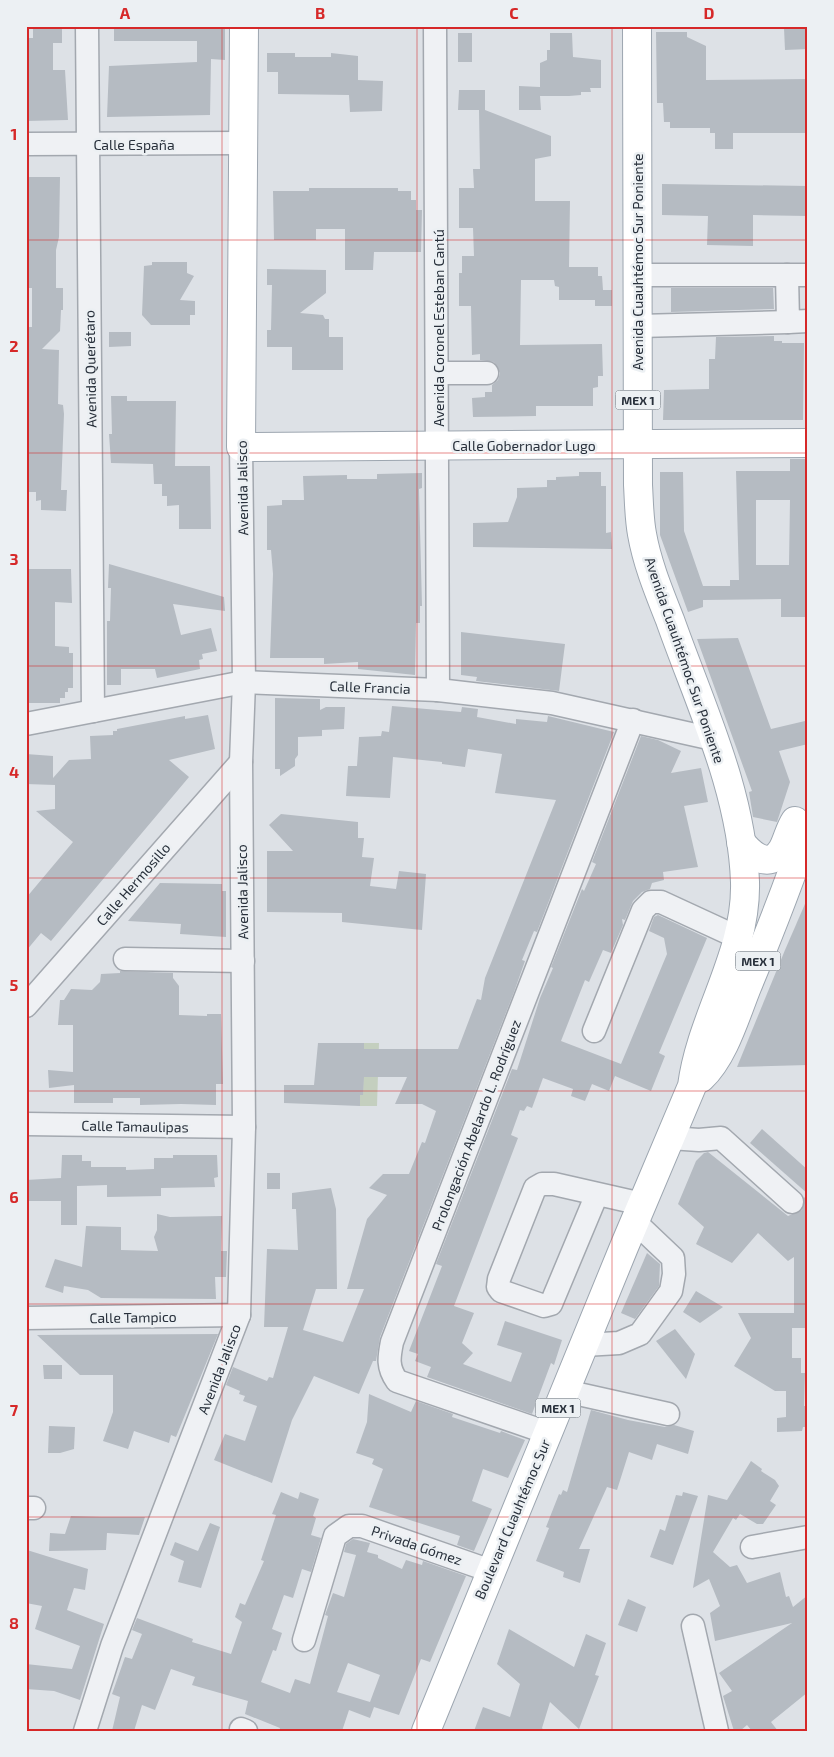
<svg xmlns="http://www.w3.org/2000/svg" width="834" height="1757" viewBox="0 0 834 1757" font-family="'Exo 2',sans-serif">
  <rect width="100%" height="100%" fill="#dde1e6"/>
  <polygon fill="#c4cfbf" points="364,1043 379,1043 377,1106 360,1106 360,1095 363,1095"/>
  <g fill="#b5bbc2" fill-rule="evenodd">
    <polygon points="33,26 54,26 54,29 62,29 62,43 53,43 53,70 65,70 68,120 26,121 26,38 33,38"/>
    <polygon points="114,26 225,27 225,60 211,59 210,115 107,117 109,66 197,62 197,41 114,41"/>
    <polygon points="808,27 808,49 785,50 784,28"/>
    <polygon points="656,32 687,32 687,37 706,46 706,80 808,79 808,133 733,133 733,149 715,149 715,133 710,133 710,128 670,128 670,122 664,122 663,103 657,103"/>
    <rect x="458" y="33" width="14" height="29"/>
    <polygon points="550,33 572,33 573,57 601,60 601,88 590,88 591,92 581,92 581,95 569,96 540,96 541,110 519,110 519,86 540,87 540,63 547,60 547,50 550,50"/>
    <polygon points="267,53 295,53 295,57 331,57 331,53 358,56 358,80 383,81 382,111 350,112 349,95 278,94 278,72 267,72"/>
    <polygon points="459,90 485,90 485,110 551,136 551,156 535,159 535,201 570,201 569,267 598,267 598,276 602,276 603,290 612,290 612,306 595,306 595,300 559,300 559,287 555,286 554,280 521,280 520,345 602,344 603,376 598,376 598,387 593,388 593,406 536,406 536,416 473,417 472,398 485,397 485,392 492,392 492,385 498,380 500,373 494,362 480,360 480,354 472,355 471,306 459,306 459,273 462,273 462,256 474,256 473,228 459,228 459,188 474,188 473,169 480,169 479,110 458,110"/>
    <polygon points="26,177 60,177 59,237 56,250 56,288 63,288 63,310 61,310 60,331 42,349 59,350 58,404 63,405 64,414 61,490 67,490 66,511 41,510 41,500 36,501 36,492 26,492 26,348 29,349 29,327 32,327 32,288 26,288"/>
    <polygon points="662,184 808,186 808,216 753,215 753,246 707,245 708,216 662,215"/>
    <polygon points="309,188 398,188 398,191 411,191 411,200 416,200 416,210 422,210 421,252 374,252 373,270 345,270 345,229 316,229 316,240 274,240 273,191 309,191"/>
    <polygon points="152,262 187,262 187,273 194,276 180,300 195,301 195,315 190,315 190,325 151,325 142,315 144,266 152,265"/>
    <polygon points="267,269 326,270 326,293 300,313 323,315 325,319 329,319 329,337 343,337 343,370 292,370 292,347 267,347 267,330 271,330 272,285 267,285"/>
    <polygon points="671,288 773,288 774,309 671,312"/>
    <polygon points="109,332 131,332 131,346 109,347"/>
    <polygon points="774,336 774,341 782,341 782,343 804,343 803,420 663,420 664,390 709,389 709,359 715,359 716,337"/>
    <polygon points="111,396 127,396 127,401 176,401 175,466 210,466 211,529 179,529 179,505 167,506 167,496 162,496 162,484 154,484 153,464 111,463 109,434 112,434"/>
    <path d="M790,459H808V617H781V599L703,600V607L688,612L660,535V472H683L684,531L703,586H730V580H739L736,471H790ZM756,500H790L789,565H756Z"/>
    <polygon points="579,472 601,472 601,486 606,486 606,533 611,532 612,549 473,547 473,523 508,522 517,497 517,488 547,487 547,480 556,480 556,477 579,476"/>
    <polygon points="422,473 422,488 419,489 422,606 420,606 420,623 416,623 415,675 358,669 358,662 324,664 324,658 270,658 273,574 271,550 267,550 267,506 282,505 282,500 304,500 303,476 347,475 347,479 377,479 377,474"/>
    <polygon points="109,564 224,597 225,611 173,604 181,635 211,628 217,651 202,654 203,659 199,660 200,669 157,678 155,669 121,669 121,685 107,685 107,621 110,621 111,588 108,588"/>
    <polygon points="26,569 71,569 72,603 55,602 55,646 69,647 69,653 73,653 73,688 68,688 68,692 65,692 65,698 60,698 60,703 26,703 29,638 26,638"/>
    <polygon points="461,632 565,644 559,691 476,681 477,677 461,675"/>
    <polygon points="738,638 771,729 805,721 808,744 779,751 790,782 777,822 753,817 749,792 752,791 697,639"/>
    <polygon points="275,698 320,699 320,710 326,707 345,707 344,729 322,730 322,736 298,737 298,755 295,759 295,766 280,776 280,769 275,769"/>
    <polygon points="392,706 461,712 462,707 478,709 477,717 516,724 516,719 547,722 548,716 614,732 537,932 534,931 522,960 525,961 514,992 380,1337 376,1361 373,1361 359,1394 314,1376 292,1420 272,1483 214,1460 225,1434 245,1441 257,1406 243,1401 245,1396 239,1394 240,1391 226,1385 233,1367 267,1381 269,1377 273,1378 288,1327 264,1327 267,1249 298,1250 296,1209 292,1209 292,1193 331,1188 336,1209 337,1289 316,1289 303,1330 343,1342 364,1289 347,1289 367,1219 387,1195 369,1188 383,1174 409,1174 422,1142 425,1143 436,1111 422,1104 395,1104 407,1077 364,1077 363,1095 360,1095 360,1106 284,1103 284,1085 314,1085 318,1043 364,1043 364,1049 458,1049 477,999 481,1000 485,978 556,800 495,793 502,754 468,749 465,767 442,764 442,762 393,757 390,798 346,796 348,766 357,766 359,737 381,736 382,731 389,732"/>
    <polygon points="208,715 215,749 169,760 189,777 51,941 41,933 26,951 26,898 73,842 36,811 55,809 55,785 26,784 26,754 53,756 53,778 69,760 91,759 90,736 113,735 113,731 117,731 117,729 185,716 185,719"/>
    <polygon points="641,736 658,740 681,751 671,773 701,768 708,802 684,806 698,867 663,872 664,880 652,883 650,889 642,892 633,901 625,920 622,919 623,925 611,953 603,950 589,982 585,980 561,1041 621,1064 667,954 664,938 649,931 654,917 658,915 707,938 659,1053 665,1056 651,1091 615,1076 609,1091 592,1084 585,1101 571,1096 573,1089 543,1078 532,1108 527,1106 524,1111 520,1110 511,1135 518,1138 454,1306 474,1313 462,1343 473,1353 463,1364 511,1382 522,1353 497,1345 505,1321 562,1340 554,1365 551,1363 532,1414 427,1377 431,1367 415,1361 418,1354 409,1351 442,1266 436,1264 512,1069 517,1070 540,998 553,968 551,967 582,889 584,891 596,864 592,862"/>
    <polygon points="281,814 358,822 358,838 364,838 362,857 374,858 370,886 396,889 399,871 426,874 422,930 342,922 342,913 267,912 267,851 293,851 269,825"/>
    <polygon points="160,883 222,884 222,891 226,891 226,937 180,934 181,924 128,921"/>
    <polygon points="808,897 808,1065 737,1067 785,950"/>
    <polygon points="120,971 173,973 173,978 179,986 179,1015 207,1016 207,1014 221,1014 223,1084 216,1084 216,1105 181,1104 140,1105 140,1098 113,1098 113,1103 74,1103 74,1085 49,1088 48,1070 73,1072 73,1025 58,1025 60,1000 64,1000 71,989 92,990 100,982 101,974 120,973"/>
    <polygon points="762,1129 808,1170 808,1194 750,1143"/>
    <polygon points="708,1152 788,1216 802,1210 804,1198 808,1194 808,1328 792,1328 792,1358 801,1358 801,1373 805,1373 804,1406 808,1406 808,1427 803,1427 802,1431 777,1432 777,1418 786,1417 786,1391 775,1391 734,1366 751,1338 738,1313 794,1313 794,1257 788,1261 758,1233 732,1263 696,1244 704,1227 678,1204 696,1161 704,1153"/>
    <polygon points="62,1155 82,1155 82,1161 91,1161 91,1167 126,1167 126,1170 154,1169 154,1158 173,1158 173,1155 217,1155 218,1177 214,1178 215,1187 161,1188 161,1196 107,1197 107,1185 77,1186 77,1225 61,1225 61,1201 26,1201 26,1180 61,1178"/>
    <rect x="267" y="1173" width="13" height="16"/>
    <polygon points="157,1214 170,1217 222,1216 221,1251 227,1251 226,1277 215,1277 216,1299 101,1298 88,1290 64,1286 63,1293 45,1287 55,1259 82,1267 86,1226 121,1227 121,1250 158,1251 154,1237 157,1230"/>
    <polygon points="647,1253 660,1264 659,1286 635,1319 621,1313"/>
    <polygon points="696,1291 723,1307 700,1323 683,1312"/>
    <polygon points="675,1329 695,1354 686,1379 656,1341"/>
    <polygon points="218,1334 176,1437 171,1435 169,1443 134,1431 128,1449 103,1441 113,1412 113,1375 80,1375 37,1335"/>
    <polygon points="43,1365 62,1365 62,1379 44,1379"/>
    <polygon points="369,1394 411,1412 416,1401 453,1414 452,1417 500,1433 501,1431 525,1440 508,1478 483,1469 472,1501 492,1509 474,1551 457,1545 460,1536 369,1507 383,1469 372,1464 374,1459 356,1453 367,1422"/>
    <polygon points="591,1410 628,1420 665,1427 674,1425 694,1431 688,1454 657,1444 652,1460 629,1452 617,1490 607,1487 579,1549 590,1549 580,1583 563,1577 564,1572 536,1561 549,1528 546,1527 559,1494 561,1495 563,1490 567,1492"/>
    <polygon points="49,1426 75,1427 74,1449 60,1453 48,1453"/>
    <polygon points="751,1461 762,1469 761,1471 775,1480 779,1486 770,1501 776,1505 763,1524 757,1524 740,1514 736,1520 733,1518 713,1552 730,1567 737,1565 747,1583 780,1572 786,1597 789,1596 793,1607 808,1595 808,1692 771,1722 778,1731 752,1731 747,1725 740,1731 734,1731 723,1696 732,1691 719,1673 792,1623 715,1641 710,1613 720,1606 709,1579 693,1588 708,1495 727,1500"/>
    <path d="M281,1492L298,1499L300,1492L319,1499L313,1516L316,1518L311,1535L321,1538L311,1572L302,1569L293,1598L284,1595L272,1629L282,1633L276,1651L273,1650L261,1682L290,1693L295,1679L310,1684L328,1616L325,1615L333,1593L344,1597L356,1555L344,1552L346,1544L353,1539L370,1543L367,1552L378,1555V1558L402,1569L406,1560L422,1565L423,1561L466,1576L430,1662L421,1659L399,1715L374,1707L370,1718L349,1710L342,1731H279L280,1728L245,1714L248,1701L192,1685L195,1677L171,1669L155,1710L142,1705L134,1731H112L120,1697L112,1694L125,1657L132,1659L142,1634L132,1630L137,1618L193,1639L192,1642L231,1654L242,1622L235,1617L240,1603L245,1605L264,1561L261,1560L276,1515L272,1514ZM348,1663L380,1675L370,1702L337,1692Z"/>
    <polygon points="683,1492 698,1496 673,1565 650,1557 660,1529 665,1531 676,1495 682,1496"/>
    <polygon points="71,1516 101,1517 145,1517 139,1535 107,1533 106,1550 49,1551 50,1533 65,1534"/>
    <polygon points="210,1523 220,1527 201,1588 178,1582 184,1561 170,1555 175,1542 198,1551"/>
    <polygon points="27,1550 88,1569 85,1590 74,1588 67,1610 104,1624 80,1700 54,1691 26,1689 26,1664 72,1669 80,1646 35,1629 42,1606 26,1603"/>
    <polygon points="628,1599 646,1607 637,1632 618,1625"/>
    <polygon points="509,1629 574,1667 586,1634 606,1643 595,1675 599,1676 579,1729 550,1702 542,1728 544,1731 474,1731 483,1707 510,1717 520,1684 497,1664"/>
  </g>
  <g fill="none" stroke-linecap="round" stroke-linejoin="round">
    <defs>
      <g id="minor">
        <polyline points="87,26 93,711"/>
        <polyline points="435,26 438,690"/>
        <polyline points="26,144 241,143"/>
        <polyline points="638,275 787,275"/>
        <polyline points="808,275 787,275 788,322 808,321"/>
        <polyline points="639,326 788,322"/>
        <polyline points="438,373 487,373"/>
        <polyline points="26,724 244,682 438,690 552,703 713,739"/>
        <polyline points="125,959 243,961"/>
        <polyline points="26,1006 241,762"/>
        <polyline points="594,1031 643,910 651,902 661,902 739,938"/>
        <polyline points="26,1124 244,1127"/>
        <polyline points="670,1138 699,1140 721,1138 792,1202"/>
        <polyline points="597,1194 551,1304 544,1306 501,1291 498,1287 499,1279 535,1188 542,1184 554,1184 642,1204"/>
        <polyline points="26,1318 239,1315"/>
        <polyline points="584,1345 619,1343 640,1334 671,1291 674,1274 673,1258 634,1221"/>
        <polyline points="565,1391 668,1414"/>
        <path d="M548,1433L397,1381C387,1367 389,1357 392,1342L633,720"/>
        <polyline points="26,1508 34,1508"/>
        <polyline points="752,1547 808,1537"/>
        <polyline points="693,1626 717,1731"/>
        <polyline points="304,1640 335,1536 349,1526 362,1526 491,1571"/>
        <polyline points="241,1729 246,1731"/>
        <polyline points="85,1731 112,1646 239,1315 244,1127 241,762 244,682 241,447"/>
      </g>
      <g id="major">
        <polyline points="244,26 241,447 808,443"/>
        <path d="M741,842C751,855 769,870 782,850C787,842 789,830 795,821"/>
        <path d="M701,1078C724,1056 735,1017 747,987C769,934 790,881 808,827"/>
        <path d="M426,1731L624,1247L692,1086C701,1016 747,955 745,882C742,791 700,705 670,620C659,592 647,563 642,534C639,518 639,501 638,485L637,26"/>
      </g>
    </defs>
    <use href="#minor" stroke="#a3a8af" stroke-width="25"/>
    <use href="#major" stroke="#9da6b0" stroke-width="30"/>
    <use href="#minor" stroke="#eff1f4" stroke-width="22"/>
    <use href="#major" stroke="#fff" stroke-width="28"/>
  </g>
  <path fill="none" stroke="#d62828" stroke-width="1" stroke-opacity="0.55" d="M222,26V1731M417,26V1731M612,26V1731M26,240H808M26,453H808M26,666H808M26,878H808M26,1091H808M26,1304H808M26,1517H808"/>
  <g text-anchor="middle" dominant-baseline="central" stroke-width="5" stroke-linejoin="round" paint-order="stroke">
    <g fill="#ecf0f3" stroke="#636a72" stroke-width="1">
      <rect x="615.5" y="390.5" width="45" height="19" rx="4"/>
      <rect x="735.5" y="951.5" width="45" height="19" rx="4"/>
      <rect x="535.5" y="1398.5" width="45" height="19" rx="4"/>
    </g>
    <g font-size="12" font-weight="bold" fill="#28303b">
      <text x="638" y="400">MEX 1</text>
      <text x="758" y="961">MEX 1</text>
      <text x="558" y="1408">MEX 1</text>
    </g>
    <g font-size="14" fill="#28303b" stroke="#ecf0f3">
      <text x="134" y="144">Calle España</text>
      <text transform="translate(637 262) rotate(-90)">Avenida Cuauhtémoc Sur Poniente</text>
      <text transform="translate(438 328) rotate(-90)">Avenida Coronel Esteban Cantú</text>
      <text transform="translate(90 369) rotate(-91)">Avenida Querétaro</text>
      <text x="524" y="445">Calle Gobernador Lugo</text>
      <text transform="translate(242 488) rotate(-91)">Avenida Jalisco</text>
      <text transform="translate(685 660) rotate(71)">Avenida Cuauhtémoc Sur Poniente</text>
      <text transform="translate(370 687) rotate(2)">Calle Francia</text>
      <text transform="translate(133 884) rotate(-49)">Calle Hermosillo</text>
      <text transform="translate(242 892) rotate(-91)">Avenida Jalisco</text>
      <text transform="translate(476 1125) rotate(-69)">Prolongación Abelardo L. Rodríguez</text>
      <text transform="translate(135 1126) rotate(1)">Calle Tamaulipas</text>
      <text transform="translate(133 1317) rotate(-1)">Calle Tampico</text>
      <text transform="translate(219 1369) rotate(-69)">Avenida Jalisco</text>
      <text transform="translate(512 1519) rotate(-67)">Boulevard Cuauhtémoc Sur</text>
      <text transform="translate(417 1545) rotate(19)">Privada Gómez</text>
    </g>
  </g>
  <rect width="834" height="1757" fill="none" stroke="#ecf0f3" stroke-width="55"/>
  <rect x="28" y="28" width="778" height="1702" fill="none" stroke="#d62828" stroke-width="2"/>
  <g font-size="16" text-anchor="middle" font-weight="bold" fill="#d62828">
    <text x="125" y="19">A</text>
    <text x="320" y="19">B</text>
    <text x="514" y="19">C</text>
    <text x="709" y="19">D</text>
    <text x="14" y="140">1</text>
    <text x="14" y="352">2</text>
    <text x="14" y="565">3</text>
    <text x="14" y="778">4</text>
    <text x="14" y="991">5</text>
    <text x="14" y="1203">6</text>
    <text x="14" y="1416">7</text>
    <text x="14" y="1629">8</text>
  </g>
</svg>
